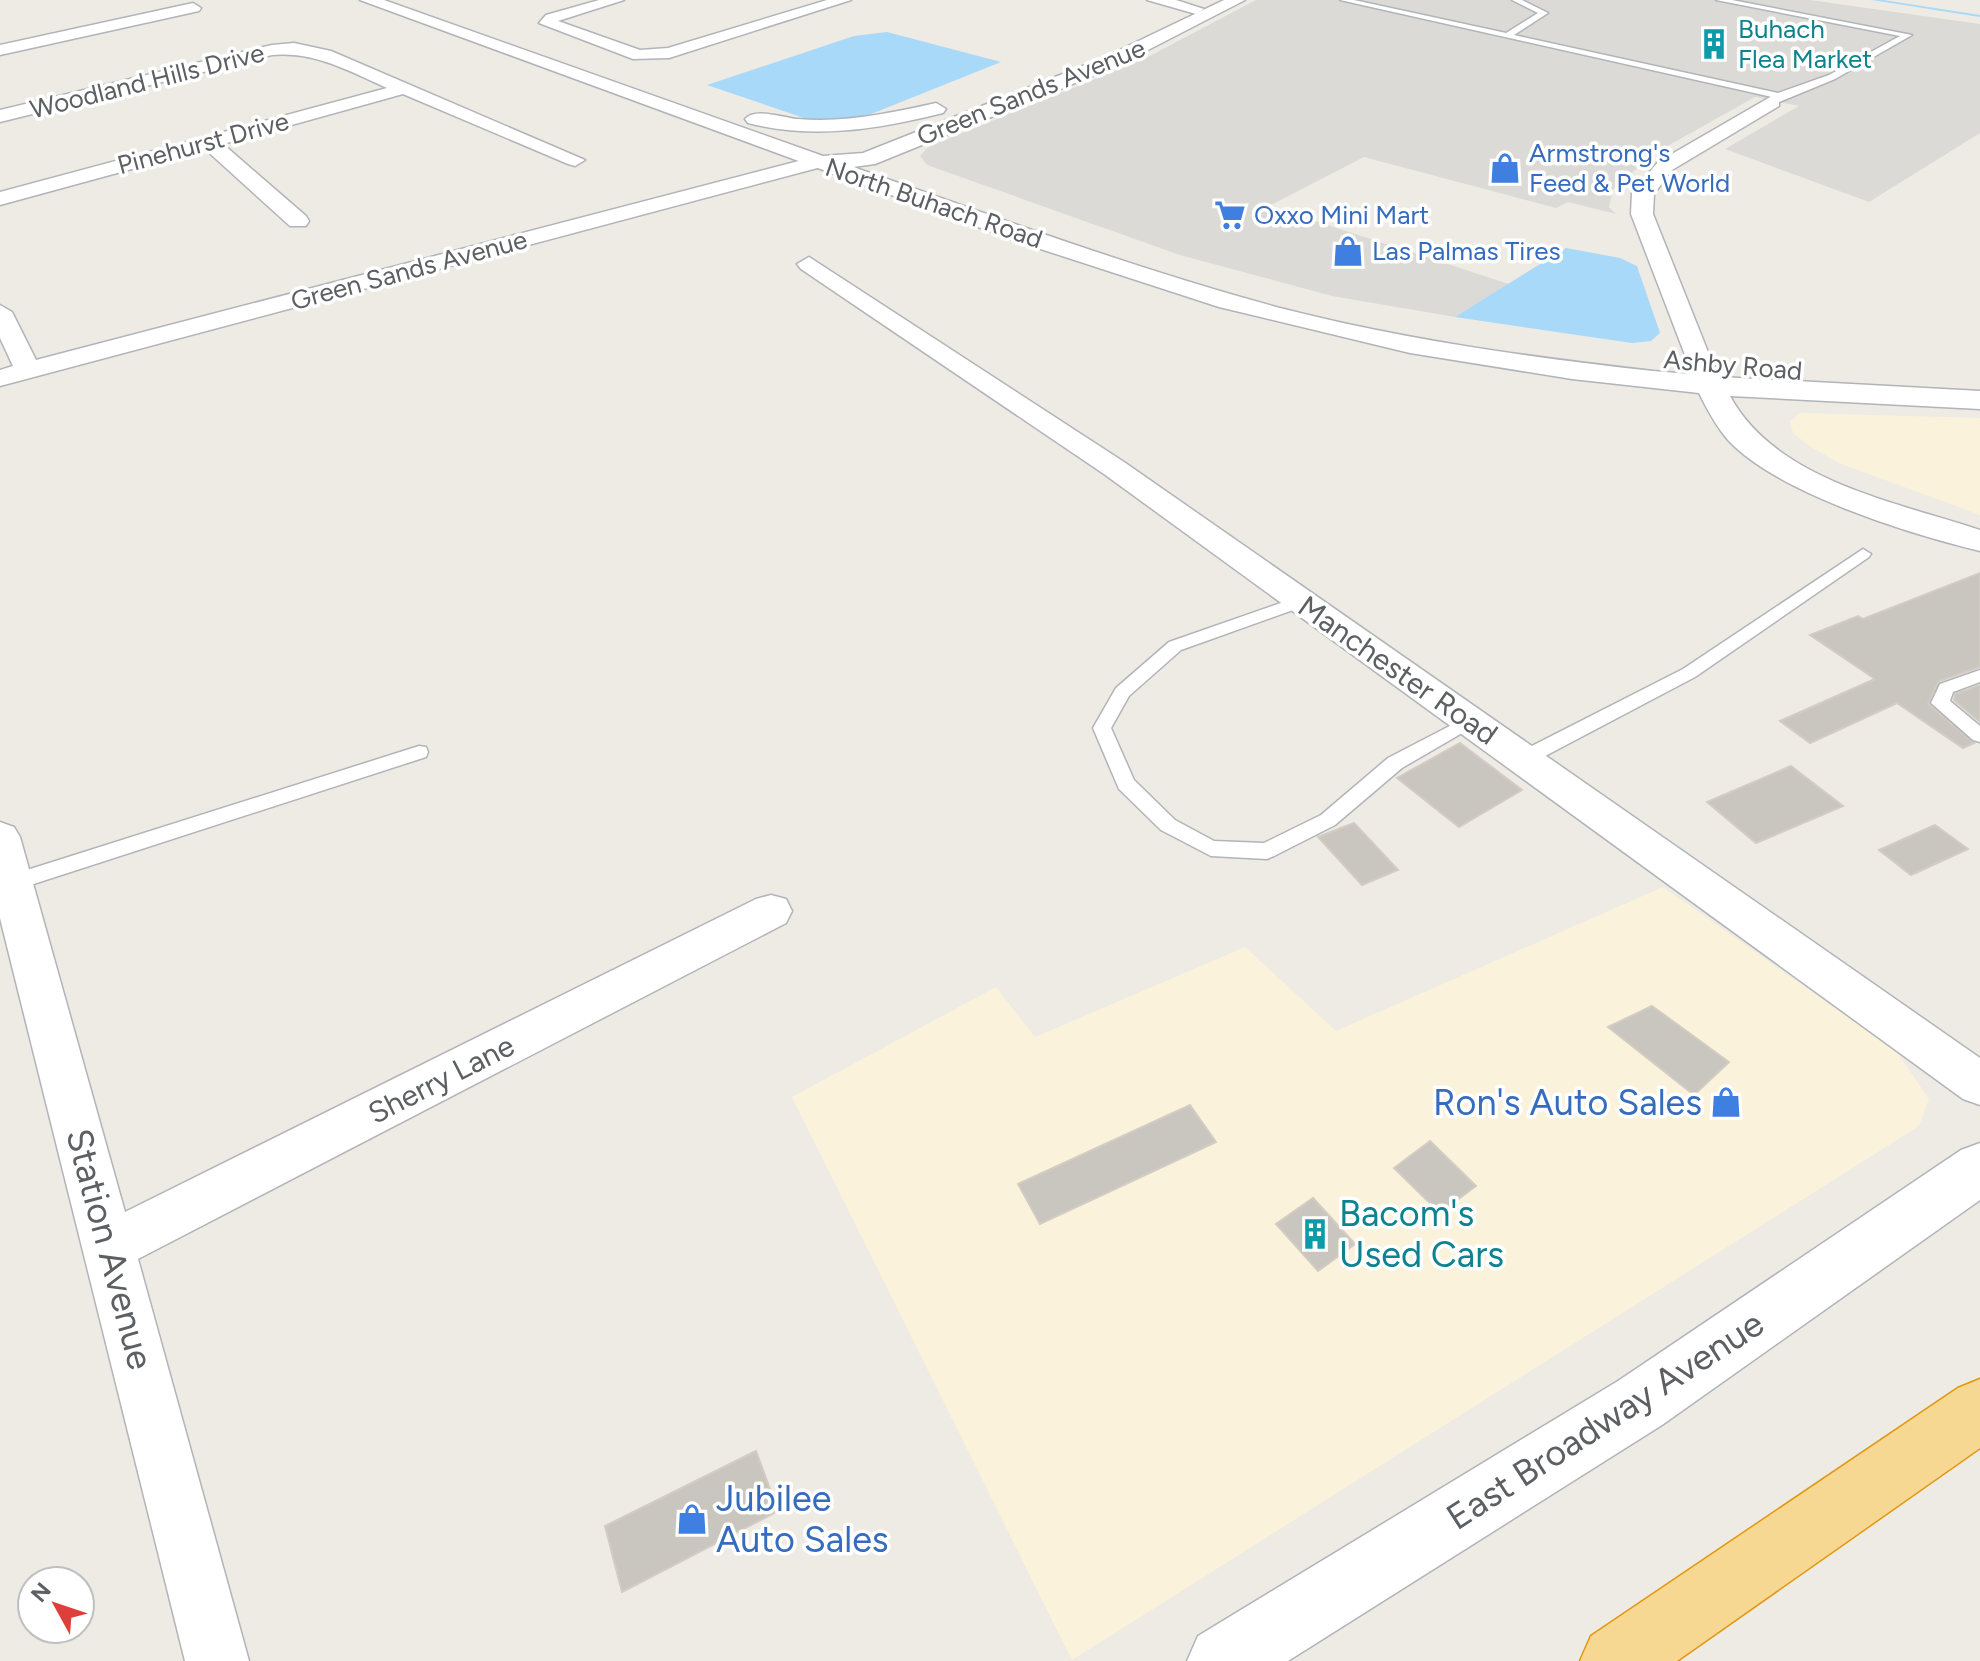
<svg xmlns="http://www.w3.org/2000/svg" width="1980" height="1661" viewBox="0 0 1980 1661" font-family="Figtree,sans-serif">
  <rect width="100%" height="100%" fill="#edebe4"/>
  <g fill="#fbf2db">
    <polygon points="1800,413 1980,418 1980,515 1839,463 1809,446 1793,433 1790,421"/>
    <polygon points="1663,887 1896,1051 1929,1099 1919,1126 1072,1660 792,1097 996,987 1035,1037 1245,947 1336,1031"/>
  </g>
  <polygon fill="#dcdad6" points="1256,0 1810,0 1980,24 1980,133 1869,202 1725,149 1799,106 1755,97 1648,157 1619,186 1613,189 1609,207 1616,214 1568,202 1556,208 1364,157 1269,206 1509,284 1455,317 1332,296 1180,255 927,165 920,156 928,147 1144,59"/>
  <g fill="#a8d9f9">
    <polygon points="887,32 1001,62 856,120 810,120 707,85 854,36"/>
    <polygon points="1566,248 1620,258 1637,266 1660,333 1651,341 1632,343 1455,317"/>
  </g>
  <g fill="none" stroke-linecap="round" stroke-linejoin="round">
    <polygon fill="#a8d9f9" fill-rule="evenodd" points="1872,0 1883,0 1980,15 1980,17"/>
  </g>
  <g fill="#c9c6c0" stroke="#d2ccc3" stroke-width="2">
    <polygon points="1980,573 1980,667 1939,681 1928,704 1974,743 1963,748 1897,703 1810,743 1780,721 1875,679 1810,635 1858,616 1863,619"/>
    <polygon points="1980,685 1980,722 1954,700 1955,694"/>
    <polygon points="1460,743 1522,790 1459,827 1397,778"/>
    <polygon points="1791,766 1843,806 1756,843 1707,802"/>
    <polygon points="1354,823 1398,870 1362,885 1318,837"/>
    <polygon points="1935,825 1968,849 1911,875 1879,850"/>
    <polygon points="1652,1006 1729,1062 1694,1095 1608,1027"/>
    <polygon points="1190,1105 1216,1142 1040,1224 1018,1184"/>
    <polygon points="1430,1141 1476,1186 1440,1213 1394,1168"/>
    <polygon points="1313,1198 1355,1244 1318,1271 1276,1224"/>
    <polygon points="756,1451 778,1511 622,1592 605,1526"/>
  </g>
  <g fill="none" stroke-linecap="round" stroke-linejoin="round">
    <defs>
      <g id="service">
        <polygon points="1340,0 1354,0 1506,33 1538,13 1512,0 1522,0 1548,13 1514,35 1778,93 1829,75 1900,36 1716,0 1732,0 1912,35 1835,79 1772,105 1767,102 1772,97"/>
        <polygon points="1863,549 1871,554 1869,557 1695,677 1530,764 1516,764 1514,759 1516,754 1683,669"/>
        <polygon points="1301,596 1307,597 1307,605 1181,650 1129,696 1111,728 1134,780 1175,820 1214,841 1264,843 1321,815 1388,758 1465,718 1472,716 1481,722 1402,768 1335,825 1274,856 1267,859 1211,856 1161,830 1119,789 1093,728 1116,688 1169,642"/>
        <polygon points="1980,670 1980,682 1953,692 1950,701 1980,726 1980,742 1973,740 1931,703 1940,684"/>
        <polygon points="419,746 426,747 428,752 426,757 12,891 5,889 2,883 5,877"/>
      </g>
      <g id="minor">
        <polygon points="599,0 624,0 558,21 640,50 668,48 827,0 851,0 669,58 633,59 539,23 546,15"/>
        <polygon points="1147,0 1176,0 1204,9 1196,14"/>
        <polygon points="193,3 201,8 199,11 0,55 0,45"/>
        <path d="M294,43L331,51L585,160L575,166L568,164L403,94L223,144L306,216L309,221L306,226H290L205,149L0,205V192L387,88C349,71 314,51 272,55L0,122V110L272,45Z"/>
        <polygon points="1772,96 1779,98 1779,106 1672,170 1654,194 1653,214 1712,362 1708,368 1690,368 1631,214 1632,193 1658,162"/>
        <polygon points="818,156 828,162 825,166 0,386 0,370 13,366 0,338 0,305 12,312 36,360"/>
        <polygon points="809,257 1124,462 1980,1058 1980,1105 1963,1099 1104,474 801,269 797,264"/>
        <polygon points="0,822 14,827 20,837 125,1212 756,899 771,895 786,899 792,911 786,923 138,1259 249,1661 185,1661 0,918"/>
      </g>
      <g id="secondary">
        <path d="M360,0H384L823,156L863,153L1103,58L1224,0H1245L1117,66L875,164L853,167C996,217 1138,270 1284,309C1405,340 1529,357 1653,371L1690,374L1686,364L1690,358H1710L1721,377L1980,391V409L1730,396C1776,481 1896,502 1980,530V551C1910,534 1777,493 1728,440C1716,426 1707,409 1699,393L1572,379L1410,353L1219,307L1019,242Z"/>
        <path d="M936,103L946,109L943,113C878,129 814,140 748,123L745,119C755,107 783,118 798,119C845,123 891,113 936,103Z"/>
        <polygon points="1980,1143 1980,1200 1662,1425 1288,1661 1187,1661 1198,1636 1618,1381 1961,1150"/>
      </g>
      <polygon id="motorway" points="1980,1379 1980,1448 1677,1661 1580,1661 1591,1636 1958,1388"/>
    </defs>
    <use href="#service" stroke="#b1b4b8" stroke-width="3"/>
    <use href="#minor" stroke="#b1b4b8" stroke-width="3"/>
    <use href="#secondary" stroke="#b0b4b8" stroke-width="3"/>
    <use href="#motorway" stroke="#e2970f" stroke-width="3"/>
    <use href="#service" fill="#fff" fill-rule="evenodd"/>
    <use href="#minor" fill="#fff" fill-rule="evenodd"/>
    <use href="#secondary" fill="#fff" fill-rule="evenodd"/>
    <use href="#motorway" fill="#f6d893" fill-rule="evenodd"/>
  </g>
  <defs>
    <symbol id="building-bare" viewBox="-9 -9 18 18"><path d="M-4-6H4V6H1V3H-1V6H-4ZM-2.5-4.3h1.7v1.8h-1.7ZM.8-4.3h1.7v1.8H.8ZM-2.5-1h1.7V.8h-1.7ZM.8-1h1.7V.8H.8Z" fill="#0f9aa8" stroke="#fff" stroke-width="2.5" paint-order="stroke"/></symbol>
    <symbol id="shop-bare" viewBox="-9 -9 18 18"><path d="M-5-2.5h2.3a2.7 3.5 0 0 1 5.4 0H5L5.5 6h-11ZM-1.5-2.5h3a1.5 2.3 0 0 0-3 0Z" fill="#3f7fe0" stroke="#fff" stroke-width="2.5" paint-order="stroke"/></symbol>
    <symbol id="supermarket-bare" viewBox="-9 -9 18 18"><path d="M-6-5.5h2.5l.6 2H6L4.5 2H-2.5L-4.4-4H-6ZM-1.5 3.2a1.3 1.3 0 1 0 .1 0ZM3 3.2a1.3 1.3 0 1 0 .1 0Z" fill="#3f7fe0" stroke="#fff" stroke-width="2.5" paint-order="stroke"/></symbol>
  </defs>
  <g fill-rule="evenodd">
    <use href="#building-bare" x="1692" y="22" width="44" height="44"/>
    <use href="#shop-bare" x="1483" y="146" width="44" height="44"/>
    <use href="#supermarket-bare" x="1208" y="193" width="44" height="44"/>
    <use href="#shop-bare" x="1326" y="229" width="44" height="44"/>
    <use href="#shop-bare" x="1704" y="1080" width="44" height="44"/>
    <use href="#building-bare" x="1293" y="1212" width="44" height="44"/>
    <use href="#shop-bare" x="670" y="1497" width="44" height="44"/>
  </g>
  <g text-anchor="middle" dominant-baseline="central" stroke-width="7" stroke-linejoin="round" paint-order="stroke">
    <g font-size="26" fill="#0d838f" stroke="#fff" text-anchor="start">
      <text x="1738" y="29">Buhach<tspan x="1738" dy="30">Flea Market</tspan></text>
    </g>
    <g font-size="26" fill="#5c6063" stroke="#fff">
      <text transform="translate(147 81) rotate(-14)">Woodland Hills Drive</text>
      <text transform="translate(1031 92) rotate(-22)">Green Sands Avenue</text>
      <text transform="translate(203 143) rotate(-15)">Pinehurst Drive</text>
      <text transform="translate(934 203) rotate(19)">North Buhach Road</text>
      <text transform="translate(409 270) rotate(-15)">Green Sands Avenue</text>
      <text transform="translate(1733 365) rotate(5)">Ashby Road</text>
    </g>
    <g font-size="26" fill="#366cbe" stroke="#fff" text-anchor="start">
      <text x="1529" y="153">Armstrong's<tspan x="1529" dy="30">Feed &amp; Pet World</tspan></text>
      <text x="1254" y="215">Oxxo Mini Mart</text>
      <text x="1372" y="251">Las Palmas Tires</text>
    </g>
    <g font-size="30" fill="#5c6063" stroke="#fff">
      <text transform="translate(1398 670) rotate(35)">Manchester Road</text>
      <text transform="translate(441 1079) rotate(-27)">Sherry Lane</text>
    </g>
    <g font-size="36" fill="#366cbe" stroke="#fff" text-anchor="end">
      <text x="1702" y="1102">Ron's Auto Sales</text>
      <text x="716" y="1498" text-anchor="start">Jubilee<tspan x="716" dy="41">Auto Sales</tspan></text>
    </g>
    <g font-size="36" fill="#0d838f" stroke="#fff" text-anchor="start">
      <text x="1339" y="1213">Bacom's<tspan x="1339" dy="41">Used Cars</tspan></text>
    </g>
    <g font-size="36" fill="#5c6063" stroke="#fff">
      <text transform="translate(110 1249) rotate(75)">Station Avenue</text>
      <text transform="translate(1605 1420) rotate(-33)">East Broadway Avenue</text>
    </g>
  </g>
  <g transform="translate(56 1605) rotate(310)"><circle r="38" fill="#ffffff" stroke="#bebfc1" stroke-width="2"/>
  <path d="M0-6L14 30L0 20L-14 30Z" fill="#de3f3a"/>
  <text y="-12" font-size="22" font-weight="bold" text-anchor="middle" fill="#5c6063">N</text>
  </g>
</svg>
